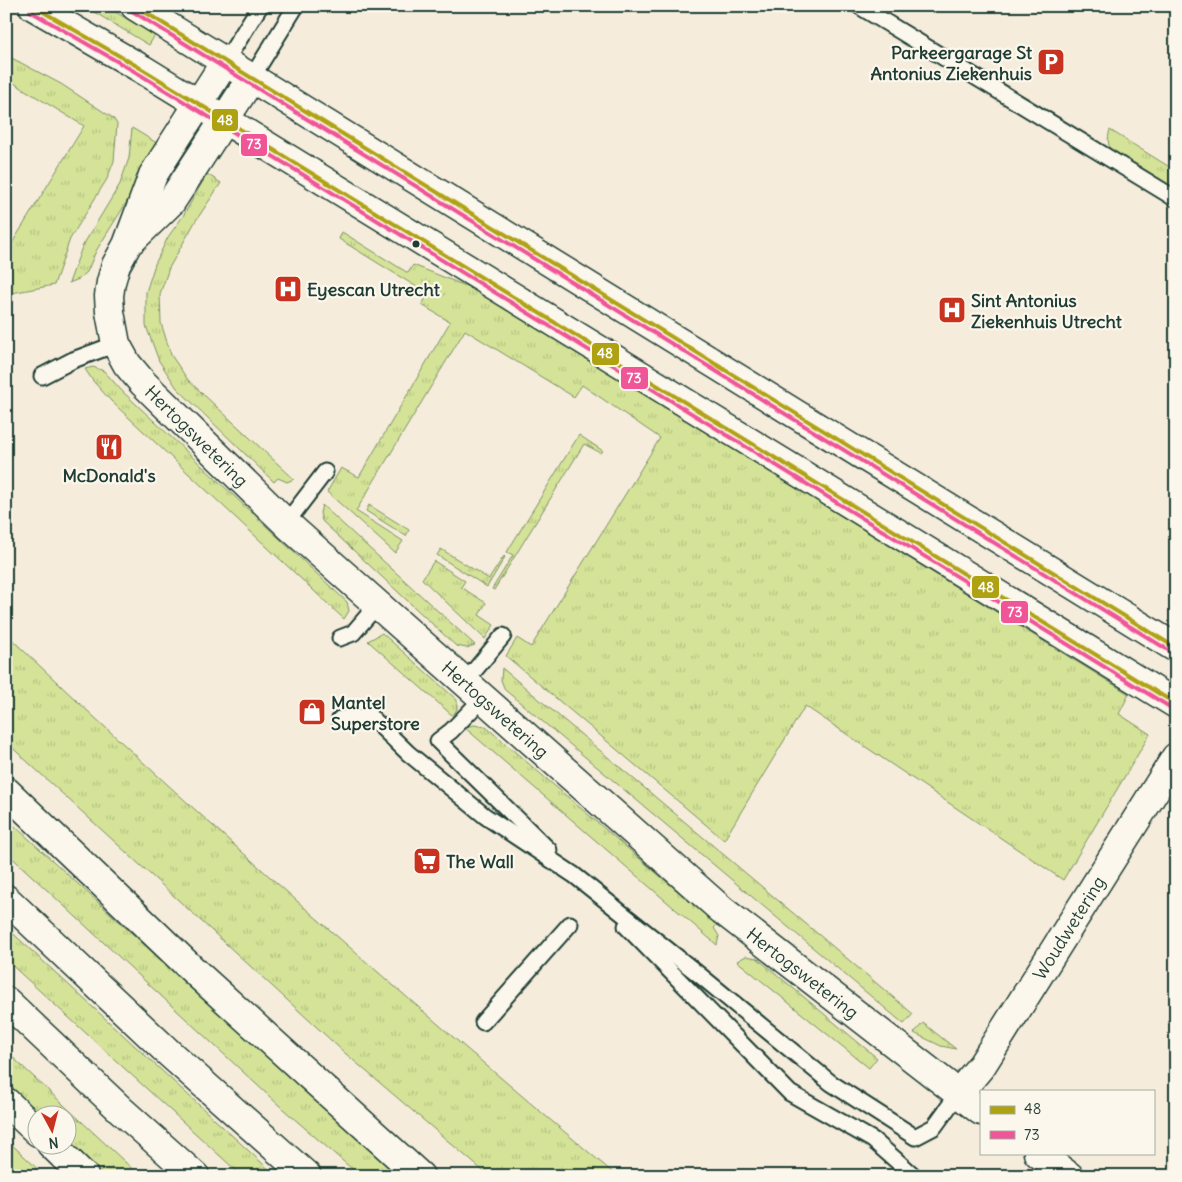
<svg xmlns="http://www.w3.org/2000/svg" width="1182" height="1182" viewBox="0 0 1182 1182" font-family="Delius,sans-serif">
  <defs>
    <pattern id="grass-tufts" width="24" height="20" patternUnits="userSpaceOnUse" patternTransform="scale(1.25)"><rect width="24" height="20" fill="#d4e397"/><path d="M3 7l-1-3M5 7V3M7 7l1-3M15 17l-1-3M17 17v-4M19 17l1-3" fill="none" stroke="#b6c483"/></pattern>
  </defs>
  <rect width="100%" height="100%" fill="#f6ecdb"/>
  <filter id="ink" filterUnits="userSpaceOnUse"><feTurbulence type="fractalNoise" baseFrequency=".02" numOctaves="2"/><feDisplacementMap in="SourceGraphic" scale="10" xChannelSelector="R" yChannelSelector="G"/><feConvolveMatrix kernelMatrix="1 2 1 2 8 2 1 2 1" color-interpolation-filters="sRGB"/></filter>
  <g filter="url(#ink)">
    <g fill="url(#grass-tufts)" stroke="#7a9066">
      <polygon points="84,6 105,6 155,35 149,45"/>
      <polygon points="6,55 61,84 113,118 117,124 114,161 107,179 70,239 54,285 6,294 6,253 84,126 12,82 6,80"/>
      <polygon points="132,128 160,145 155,157 96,251 87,272 79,279 69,283 82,247 120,184 129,158"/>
      <path d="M1110,130L1176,171V192L1112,153C1108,145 1107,139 1110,130Z"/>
      <polygon points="207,174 221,183 195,222 169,268 160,294 161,323 171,355 188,380 294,479 287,482 278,478 274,482 177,388 159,361 146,326 146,292 155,264 168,237 183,216"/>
      <polygon points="342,232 408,273 413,265 476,290 1129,694 1119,714 1150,734 1063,880 805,706 724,840 506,656 517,638 531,647 660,438 582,385 574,397 465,330 356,511 403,541 395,553 327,492 341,468 359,477 450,322 422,305 428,294 339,239"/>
      <polygon points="93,367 104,371 122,391 347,602 349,611 344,619 111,401 93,381 85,369"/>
      <polygon points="579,435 603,451 601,453 584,444 494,590 492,589 513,555 507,552"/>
      <polygon points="322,505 475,645 467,648 456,646 322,521 320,513"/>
      <polygon points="369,505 409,530 406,536 366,511"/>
      <polygon points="441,549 489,579 504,556 505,557 487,587 437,555"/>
      <polygon points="434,561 465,581 461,587 486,603 479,615 494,625 485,639 422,579"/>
      <polygon points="382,633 457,700 457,709 453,716 368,641"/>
      <path d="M6,634C203,822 408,1001 617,1176H489L346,1054L6,742Z"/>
      <polygon points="502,668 913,1014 904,1024 505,690 501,680"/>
      <polygon points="474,725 486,727 717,925 714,928 719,936 717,945 464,727"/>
      <polygon points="6,818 304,1091 401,1176 360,1176 283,1109 6,852"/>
      <polygon points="6,927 276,1176 242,1176 6,960"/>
      <polygon points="746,956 757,958 877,1058 869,1068 737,961"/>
      <polygon points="923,1023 956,1049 941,1046 914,1033"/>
      <polygon points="6,1051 140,1176 105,1176 68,1141 68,1114 38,1114 6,1084"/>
      <polygon points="6,1139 45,1176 6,1176"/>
    </g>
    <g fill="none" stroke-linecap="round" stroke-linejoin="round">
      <defs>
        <g id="service">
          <polyline points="859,6 1176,199"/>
          <polyline points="225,62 260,6"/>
          <polyline points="251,79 296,6"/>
          <polyline points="42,376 73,360 116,344"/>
          <polyline points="286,523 325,472"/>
          <polyline points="340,638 353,633 377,605"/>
          <polyline points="465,682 503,636"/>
          <polyline points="483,698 451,731 438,741 549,850"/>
          <polyline points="340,719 370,716 408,753 485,816 574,875 702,977 831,1083 915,1137 934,1127 958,1094"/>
          <polyline points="626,926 790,1093 873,1140 914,1176"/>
          <polyline points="483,1022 570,924"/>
        </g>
        <g id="minor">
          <path id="s1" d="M958,1094L982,1065L1176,757"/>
        </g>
        <g id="tertiary">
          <path id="s2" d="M225,62L153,175L127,245L116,265L111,282L109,296L110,312L116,344L127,364L143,383L289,526L722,910L981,1111"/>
          <polyline points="133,239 171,202 251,79"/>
          <polyline points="1038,1153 1069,1176"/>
        </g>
        <g id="secondary">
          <polyline points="33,6 142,69 1176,704"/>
          <path d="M135,6C481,222 829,434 1176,648"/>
        </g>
        <g id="motorway">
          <polyline points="6,791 194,971 420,1176"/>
          <polyline points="6,899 170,1054 307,1176"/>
          <polyline points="6,1001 121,1110 195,1176"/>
          <polyline points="6,1102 38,1132"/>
          <polyline points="51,1144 84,1176"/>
        </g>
      </defs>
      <use href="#service" stroke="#1f3d34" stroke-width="19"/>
      <use href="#minor" stroke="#1f3d34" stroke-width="31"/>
      <use href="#tertiary" stroke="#1f3d34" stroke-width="31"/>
      <use href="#secondary" stroke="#1f3d34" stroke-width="31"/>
      <use href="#motorway" stroke="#1f3d34" stroke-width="31"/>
      <use href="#service" stroke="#fbf7ec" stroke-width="15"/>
      <use href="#minor" stroke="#fbf7ec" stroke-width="28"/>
      <use href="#tertiary" stroke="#fbf7ec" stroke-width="28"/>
      <use href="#secondary" stroke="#fbf7ec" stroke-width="28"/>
      <use href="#motorway" stroke="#fbf7ec" stroke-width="28"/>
      <defs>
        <g id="bus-1">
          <polyline points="33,6 142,69 1176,704"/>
          <polyline points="135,6 1176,648"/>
        </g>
        <g id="bus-2">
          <polyline points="30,11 139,74 1173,709"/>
          <polyline points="132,11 1173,653"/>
        </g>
      </defs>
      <use href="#bus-1" stroke="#fbf7ec" stroke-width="8"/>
      <use href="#bus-2" stroke="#fbf7ec" stroke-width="8"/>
      <use href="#bus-1" stroke="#afa212" stroke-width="4"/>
      <use href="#bus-2" stroke="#ef5597" stroke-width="4"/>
    </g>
  </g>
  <defs>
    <symbol id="parking-square" viewBox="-11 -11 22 22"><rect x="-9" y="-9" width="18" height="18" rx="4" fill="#c8321e" stroke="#fbf7ec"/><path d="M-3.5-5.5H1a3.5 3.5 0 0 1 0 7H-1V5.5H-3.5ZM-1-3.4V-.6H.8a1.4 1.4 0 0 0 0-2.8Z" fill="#fff"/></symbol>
    <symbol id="hospital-square" viewBox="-11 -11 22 22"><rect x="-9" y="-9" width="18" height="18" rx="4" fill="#c8321e" stroke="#fbf7ec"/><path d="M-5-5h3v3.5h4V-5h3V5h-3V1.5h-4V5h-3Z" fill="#fff"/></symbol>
    <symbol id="restaurant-square" viewBox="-11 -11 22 22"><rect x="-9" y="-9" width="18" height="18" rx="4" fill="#c8321e" stroke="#fbf7ec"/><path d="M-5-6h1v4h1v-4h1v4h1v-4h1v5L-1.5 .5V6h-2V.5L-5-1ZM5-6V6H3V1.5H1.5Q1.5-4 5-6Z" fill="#fff"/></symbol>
    <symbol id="shop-square" viewBox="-11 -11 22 22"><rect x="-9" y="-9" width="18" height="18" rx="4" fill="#c8321e" stroke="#fbf7ec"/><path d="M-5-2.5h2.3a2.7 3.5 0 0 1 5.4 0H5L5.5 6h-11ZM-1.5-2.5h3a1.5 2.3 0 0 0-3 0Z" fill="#fff"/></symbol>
    <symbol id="supermarket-square" viewBox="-11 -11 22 22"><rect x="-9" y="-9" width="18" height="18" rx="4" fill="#c8321e" stroke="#fbf7ec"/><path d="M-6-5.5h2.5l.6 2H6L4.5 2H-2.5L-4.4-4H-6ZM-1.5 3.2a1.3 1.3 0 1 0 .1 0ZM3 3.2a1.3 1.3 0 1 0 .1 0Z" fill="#fff"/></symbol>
  </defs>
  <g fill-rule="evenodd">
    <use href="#parking-square" x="1035" y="46" width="32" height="32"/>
    <use href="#hospital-square" x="272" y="273" width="32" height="32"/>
    <use href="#hospital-square" x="936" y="294" width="32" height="32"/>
    <use href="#restaurant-square" x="93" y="431" width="32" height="32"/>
    <use href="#shop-square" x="296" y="696" width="32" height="32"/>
    <use href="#supermarket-square" x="411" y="845" width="32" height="32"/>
  </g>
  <circle fill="#1f3d34" stroke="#fbf7ec" stroke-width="2" cx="416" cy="244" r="4.5"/>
  <g text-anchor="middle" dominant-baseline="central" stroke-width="4.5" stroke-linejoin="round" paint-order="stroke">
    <g font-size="18" font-weight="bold" fill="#1f3d34" stroke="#fbf7ec" text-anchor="start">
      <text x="1032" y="52" text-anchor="end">Parkeergarage St<tspan x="1032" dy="21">Antonius Ziekenhuis</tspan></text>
      <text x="307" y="289">Eyescan Utrecht</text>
      <text x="971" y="300">Sint Antonius<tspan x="971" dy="21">Ziekenhuis Utrecht</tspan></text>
      <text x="109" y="475" text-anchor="middle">McDonald's</text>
      <text x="331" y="702">Mantel<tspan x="331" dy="21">Superstore</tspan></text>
      <text x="446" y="861">The Wall</text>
    </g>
    <g font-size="18" fill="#1f3d34" stroke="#fbf7ec">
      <text stroke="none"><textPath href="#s2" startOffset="435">Hertogswetering</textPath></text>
      <text stroke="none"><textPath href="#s2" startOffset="840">Hertogswetering</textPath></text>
      <text stroke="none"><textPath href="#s1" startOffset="200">Woudwetering</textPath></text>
      <text stroke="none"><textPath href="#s2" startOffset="1245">Hertogswetering</textPath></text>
    </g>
  </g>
  <g stroke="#fbf7ec" stroke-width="2">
    <rect x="211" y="108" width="28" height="24" rx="5" fill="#afa212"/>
    <rect x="240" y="133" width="28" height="24" rx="5" fill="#ef5597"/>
    <rect x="591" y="342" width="29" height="24" rx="5" fill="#afa212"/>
    <rect x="620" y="366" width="29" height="24" rx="5" fill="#ef5597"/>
    <rect x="971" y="575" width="29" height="24" rx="5" fill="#afa212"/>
    <rect x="1000" y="600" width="29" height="24" rx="5" fill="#ef5597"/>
  </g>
  <g font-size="14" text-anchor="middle" font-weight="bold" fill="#fff">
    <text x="225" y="125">48</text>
    <text x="254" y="149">73</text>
    <text x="605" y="358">48</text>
    <text x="634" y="383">73</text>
    <text x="986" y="592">48</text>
    <text x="1015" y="617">73</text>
  </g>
  <rect width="1182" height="1182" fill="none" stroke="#fbf7ec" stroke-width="25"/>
  <rect x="12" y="12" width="1157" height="1157" fill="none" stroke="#1f3d34" stroke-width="2" filter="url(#ink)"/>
  <rect x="980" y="1090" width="175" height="65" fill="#fbf7ec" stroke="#a3ada2"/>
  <rect x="990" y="1106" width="25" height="8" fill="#afa212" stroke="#a3ada2"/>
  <text x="1024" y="1114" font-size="15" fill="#1f3d34">48</text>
  <rect x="990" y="1131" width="25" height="8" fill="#ef5597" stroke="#a3ada2"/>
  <text x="1024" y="1140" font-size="15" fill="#1f3d34">73</text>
  <g transform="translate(52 1130) rotate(173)"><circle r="24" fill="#fbf7ec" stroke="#a3ada2"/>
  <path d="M0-4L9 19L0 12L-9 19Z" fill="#c8321e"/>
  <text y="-8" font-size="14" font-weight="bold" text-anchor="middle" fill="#1f3d34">N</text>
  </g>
</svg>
